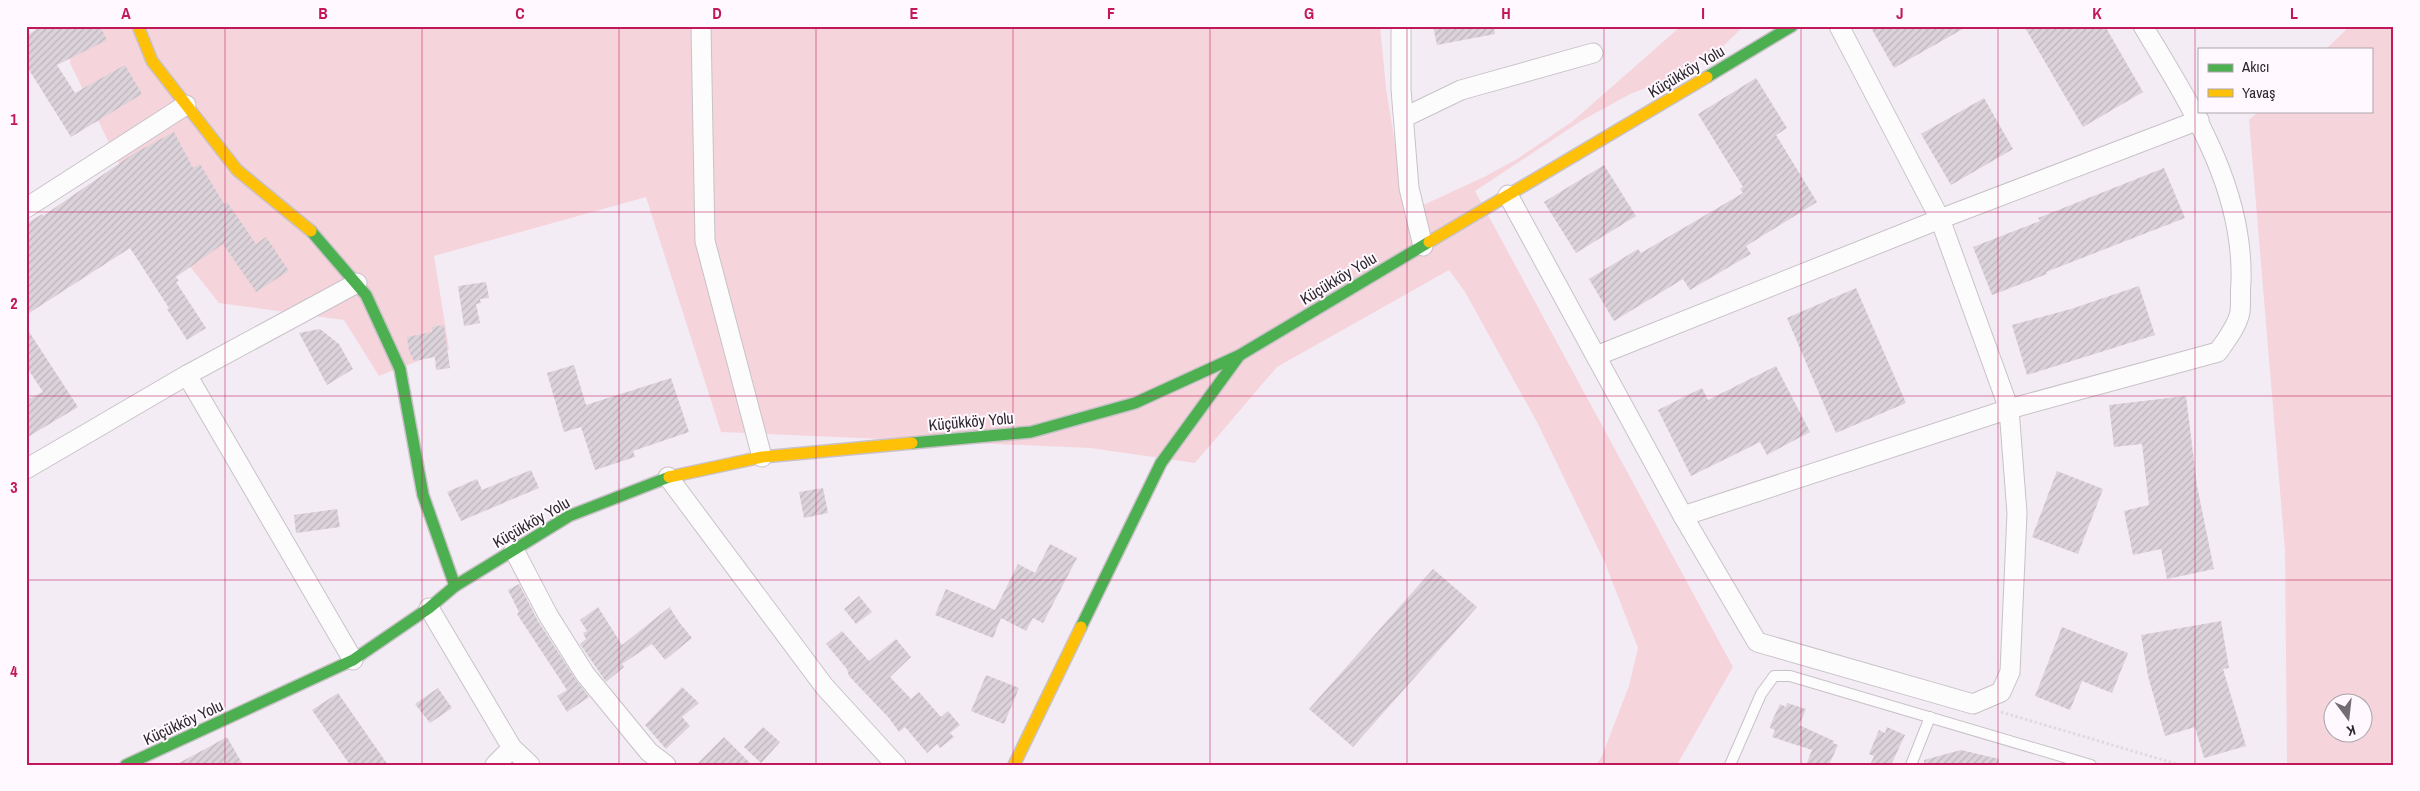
<svg xmlns="http://www.w3.org/2000/svg" width="2420" height="791" viewBox="0 0 2420 791" font-family="'Archivo Narrow',sans-serif">
  <defs>
    <pattern id="building-hatch" width="6" height="6" patternUnits="userSpaceOnUse" patternTransform="scale(1.25)"><rect width="6" height="6" fill="#dbd3d9"/><path d="M-1 1l2-2M0 6l6-6M5 7l2-2" fill="none" stroke="#bcb5bb"/></pattern>
  </defs>
  <rect width="100%" height="100%" fill="#f4ecf4"/>
  <g fill="#f6d4dc" fill-rule="evenodd">
    <polygon points="71,26 1380,26 1386,88 1406,213 1486,176 1517,159 1573,121 1681,26 1744,26 1719,50 1667,80 1630,94 1581,121 1475,191 1733,667 1677,765 1596,765 1602,756 1629,686 1638,648 1605,563 1537,422 1465,292 1449,270 1277,367 1195,463 1090,448 721,432 646,197 434,256 449,349 379,376 344,320 219,303 137,200 70,63"/>
    <path d="M2394,26V765H2287L2285,550L2249,120L2259,111H2371V49H2326L2349,27ZM2332,704H2362V734H2332Z"/>
  </g>
  <g fill="url(#building-hatch)">
    <polygon points="42,26 100,26 107,40 57,65 75,93 125,65 142,94 71,137 26,65 26,36"/>
    <polygon points="1433,26 1494,26 1495,34 1437,45"/>
    <polygon points="1870,26 1968,26 1894,68"/>
    <polygon points="2024,26 2105,26 2143,92 2083,127"/>
    <polygon points="1756,78 1787,128 1776,135 1817,202 1746,246 1751,254 1690,290 1683,279 1614,321 1589,279 1638,249 1641,253 1743,193 1740,189 1743,187 1698,114"/>
    <polygon points="1984,98 2013,149 1951,185 1921,134"/>
    <polygon points="174,132 193,168 200,164 224,204 227,202 256,244 266,237 289,271 256,292 223,244 176,277 179,281 176,282 206,328 187,340 167,309 169,308 130,248 26,315 26,224 42,214 43,216 133,154"/>
    <polygon points="1604,165 1636,216 1576,253 1544,202"/>
    <polygon points="2164,168 2185,218 2046,272 2047,274 1992,295 1973,247 2040,221 2038,218"/>
    <polygon points="486,282 489,298 480,299 481,303 476,304 480,323 464,326 458,286"/>
    <polygon points="2139,286 2155,335 2027,375 2012,325 2071,309"/>
    <polygon points="1856,288 1906,403 1836,433 1787,318"/>
    <polygon points="444,325 450,368 436,370 435,357 414,361 409,351 407,337 432,332 432,327"/>
    <polygon points="26,327 78,407 26,438 26,400 43,392 26,366"/>
    <polygon points="320,329 339,344 353,369 327,385 299,333"/>
    <polygon points="574,365 586,405 671,378 689,432 633,451 635,457 595,470 581,427 564,432 547,373"/>
    <polygon points="1776,366 1810,432 1767,455 1760,442 1691,476 1658,410 1702,388 1708,400"/>
    <polygon points="2186,396 2197,486 2214,569 2167,579 2161,549 2133,555 2124,511 2149,505 2142,444 2114,447 2109,405"/>
    <polygon points="531,470 539,488 461,521 447,492 477,479 482,490"/>
    <polygon points="2057,471 2103,489 2078,554 2032,537"/>
    <polygon points="823,488 828,513 804,518 799,492"/>
    <polygon points="337,509 340,527 296,533 294,515"/>
    <polygon points="1050,544 1077,558 1043,623 1033,618 1026,631 1001,618 993,638 935,615 946,589 995,610 1018,564 1035,573"/>
    <polygon points="1433,569 1477,607 1353,747 1309,709"/>
    <polygon points="519,584 538,621 576,680 589,697 567,712 557,696 567,690 517,614 519,612 508,590"/>
    <polygon points="859,596 872,612 856,624 844,609"/>
    <polygon points="671,606 670,608 679,622 692,638 665,660 652,644 622,664 624,667 606,682 580,644 586,639 583,633 587,631 580,620 598,607 622,645"/>
    <polygon points="2221,621 2229,668 2223,669 2246,746 2204,758 2195,727 2165,736 2148,676 2141,635"/>
    <polygon points="2062,627 2128,653 2112,693 2082,681 2070,710 2035,696"/>
    <polygon points="842,631 869,661 896,639 911,657 890,677 911,699 919,692 941,717 948,711 960,725 950,733 954,737 940,748 937,744 927,753 905,727 899,732 889,718 849,676 847,669 826,644"/>
    <polygon points="986,675 1019,688 1004,724 971,711"/>
    <polygon points="682,687 699,703 682,717 690,726 666,749 645,725"/>
    <polygon points="438,688 452,708 430,723 415,704"/>
    <polygon points="338,693 370,739 388,765 350,765 312,710"/>
    <polygon points="1787,703 1806,709 1799,725 1834,741 1833,743 1838,745 1829,765 1806,765 1812,750 1772,737 1775,730 1770,728 1772,721 1780,704 1786,707"/>
    <polygon points="763,727 780,742 761,763 744,747"/>
    <polygon points="1887,727 1905,735 1891,765 1870,765 1874,756 1869,754 1879,730 1885,733"/>
    <polygon points="227,737 243,765 175,765 207,748"/>
    <polygon points="724,737 752,765 696,765"/>
    <polygon points="1961,750 1999,759 1998,765 1924,765 1924,760"/>
  </g>
  <g fill="none" stroke-linecap="round" stroke-linejoin="round">
    <defs>
      <g id="lane">
        <polyline points="1730,765 1761,694 1774,676 1790,676 2091,765"/>
        <polyline points="1911,765 1930,717"/>
      </g>
      <g id="street">
        <polyline points="701,26 705,241 762,457"/>
        <polyline points="1401,26 1401,89 1409,188 1423,246"/>
        <polyline points="1405,117 1461,90 1593,53"/>
        <polyline points="1508,195 1683,516 1757,642 1973,704 2001,692 2010,672 2017,513 2009,409 1940,219 1839,26"/>
        <polyline points="26,208 186,105"/>
        <polyline points="1596,356 1940,219 2199,120"/>
        <polyline points="187,375 353,660"/>
        <polyline points="26,469 187,375 357,283"/>
        <polyline points="668,477 824,686 896,765"/>
        <path d="M1683,516L2009,409L2218,352C2226,340 2237,327 2240,312C2241,303 2240,291 2241,282C2244,186 2190,105 2143,26"/>
        <polyline points="514,550 548,615 585,674 649,752 666,765"/>
        <polyline points="429,608 512,748 530,765"/>
        <polyline points="495,765 512,748"/>
      </g>
      <g id="fast">
        <polyline points="1707,77 1792,26"/>
        <polyline points="311,231 366,295 400,369 423,495 455,586"/>
        <polyline points="912,443 1031,432 1135,403 1240,355 1429,242"/>
        <polyline points="1081,627 1161,463 1239,356"/>
        <polyline points="126,765 353,660 429,608 455,586 569,516 669,477"/>
      </g>
      <g id="slow">
        <polyline points="138,26 152,61 237,170 311,231"/>
        <polyline points="1429,242 1707,77"/>
        <polyline points="669,477 762,457 912,443"/>
        <polyline points="1014,765 1081,627"/>
      </g>
    </defs>
    <use href="#lane" stroke="#c8c2c8" stroke-width="12"/>
    <use href="#street" stroke="#c8c2c8" stroke-width="21"/>
    <use href="#fast" stroke="#c8c2c8" stroke-width="14"/>
    <use href="#slow" stroke="#c8c2c8" stroke-width="14"/>
    <polyline stroke="#dedbde" stroke-width="3" stroke-dasharray="2.5 2.5" stroke-linecap="butt" points="2001,712 2180,765"/>
    <use href="#lane" stroke="#fdfcfd" stroke-width="10"/>
    <use href="#street" stroke="#fdfcfd" stroke-width="19"/>
    <use href="#fast" stroke="#4caf50" stroke-width="11"/>
    <use href="#slow" stroke="#ffc107" stroke-width="11"/>
  </g>
  <path fill="none" stroke="#c2185b" stroke-width="1" stroke-opacity="0.55" d="M225,26V765M422,26V765M619,26V765M816,26V765M1013,26V765M1210,26V765M1407,26V765M1604,26V765M1801,26V765M1998,26V765M2195,26V765M26,212H2394M26,396H2394M26,580H2394"/>
  <g text-anchor="middle" dominant-baseline="central" stroke-width="4" stroke-linejoin="round" paint-order="stroke">
    <g font-size="16" fill="#2d282d" stroke="#fff9ff">
      <text transform="translate(1686 71) rotate(-31)">Küçükköy Yolu</text>
      <text transform="translate(1338 278) rotate(-31)">Küçükköy Yolu</text>
      <text transform="translate(971 421) rotate(-5)">Küçükköy Yolu</text>
      <text transform="translate(531 522) rotate(-30)">Küçükköy Yolu</text>
      <text transform="translate(183 722) rotate(-25)">Küçükköy Yolu</text>
    </g>
  </g>
  <rect width="2420" height="791" fill="none" stroke="#fff9ff" stroke-width="55"/>
  <rect x="2198" y="48" width="175" height="65" fill="#fff9ff" stroke="#aba5ab"/>
  <rect x="2208" y="64" width="25" height="8" fill="#4caf50" stroke="#aba5ab"/>
  <text x="2242" y="72" font-size="15" fill="#2d282d">Akıcı</text>
  <rect x="2208" y="89" width="25" height="8" fill="#ffc107" stroke="#aba5ab"/>
  <text x="2242" y="98" font-size="15" fill="#2d282d">Yavaş</text>
  <g transform="translate(2348 718) rotate(165)"><circle r="24" fill="#fff9ff" stroke="#aba5ab"/>
  <path d="M0-4L9 19L0 12L-9 19Z" fill="#736d73"/>
  <text y="-8" font-size="14" font-weight="bold" text-anchor="middle" fill="#2d282d">K</text>
  </g>
  <rect x="28" y="28" width="2364" height="736" fill="none" stroke="#c2185b" stroke-width="2"/>
  <g font-size="16" text-anchor="middle" font-weight="bold" fill="#c2185b">
    <text x="126" y="19">A</text>
    <text x="323" y="19">B</text>
    <text x="520" y="19">C</text>
    <text x="717" y="19">D</text>
    <text x="914" y="19">E</text>
    <text x="1111" y="19">F</text>
    <text x="1309" y="19">G</text>
    <text x="1506" y="19">H</text>
    <text x="1703" y="19">I</text>
    <text x="1900" y="19">J</text>
    <text x="2097" y="19">K</text>
    <text x="2294" y="19">L</text>
    <text x="14" y="125">1</text>
    <text x="14" y="309">2</text>
    <text x="14" y="493">3</text>
    <text x="14" y="677">4</text>
  </g>
</svg>
